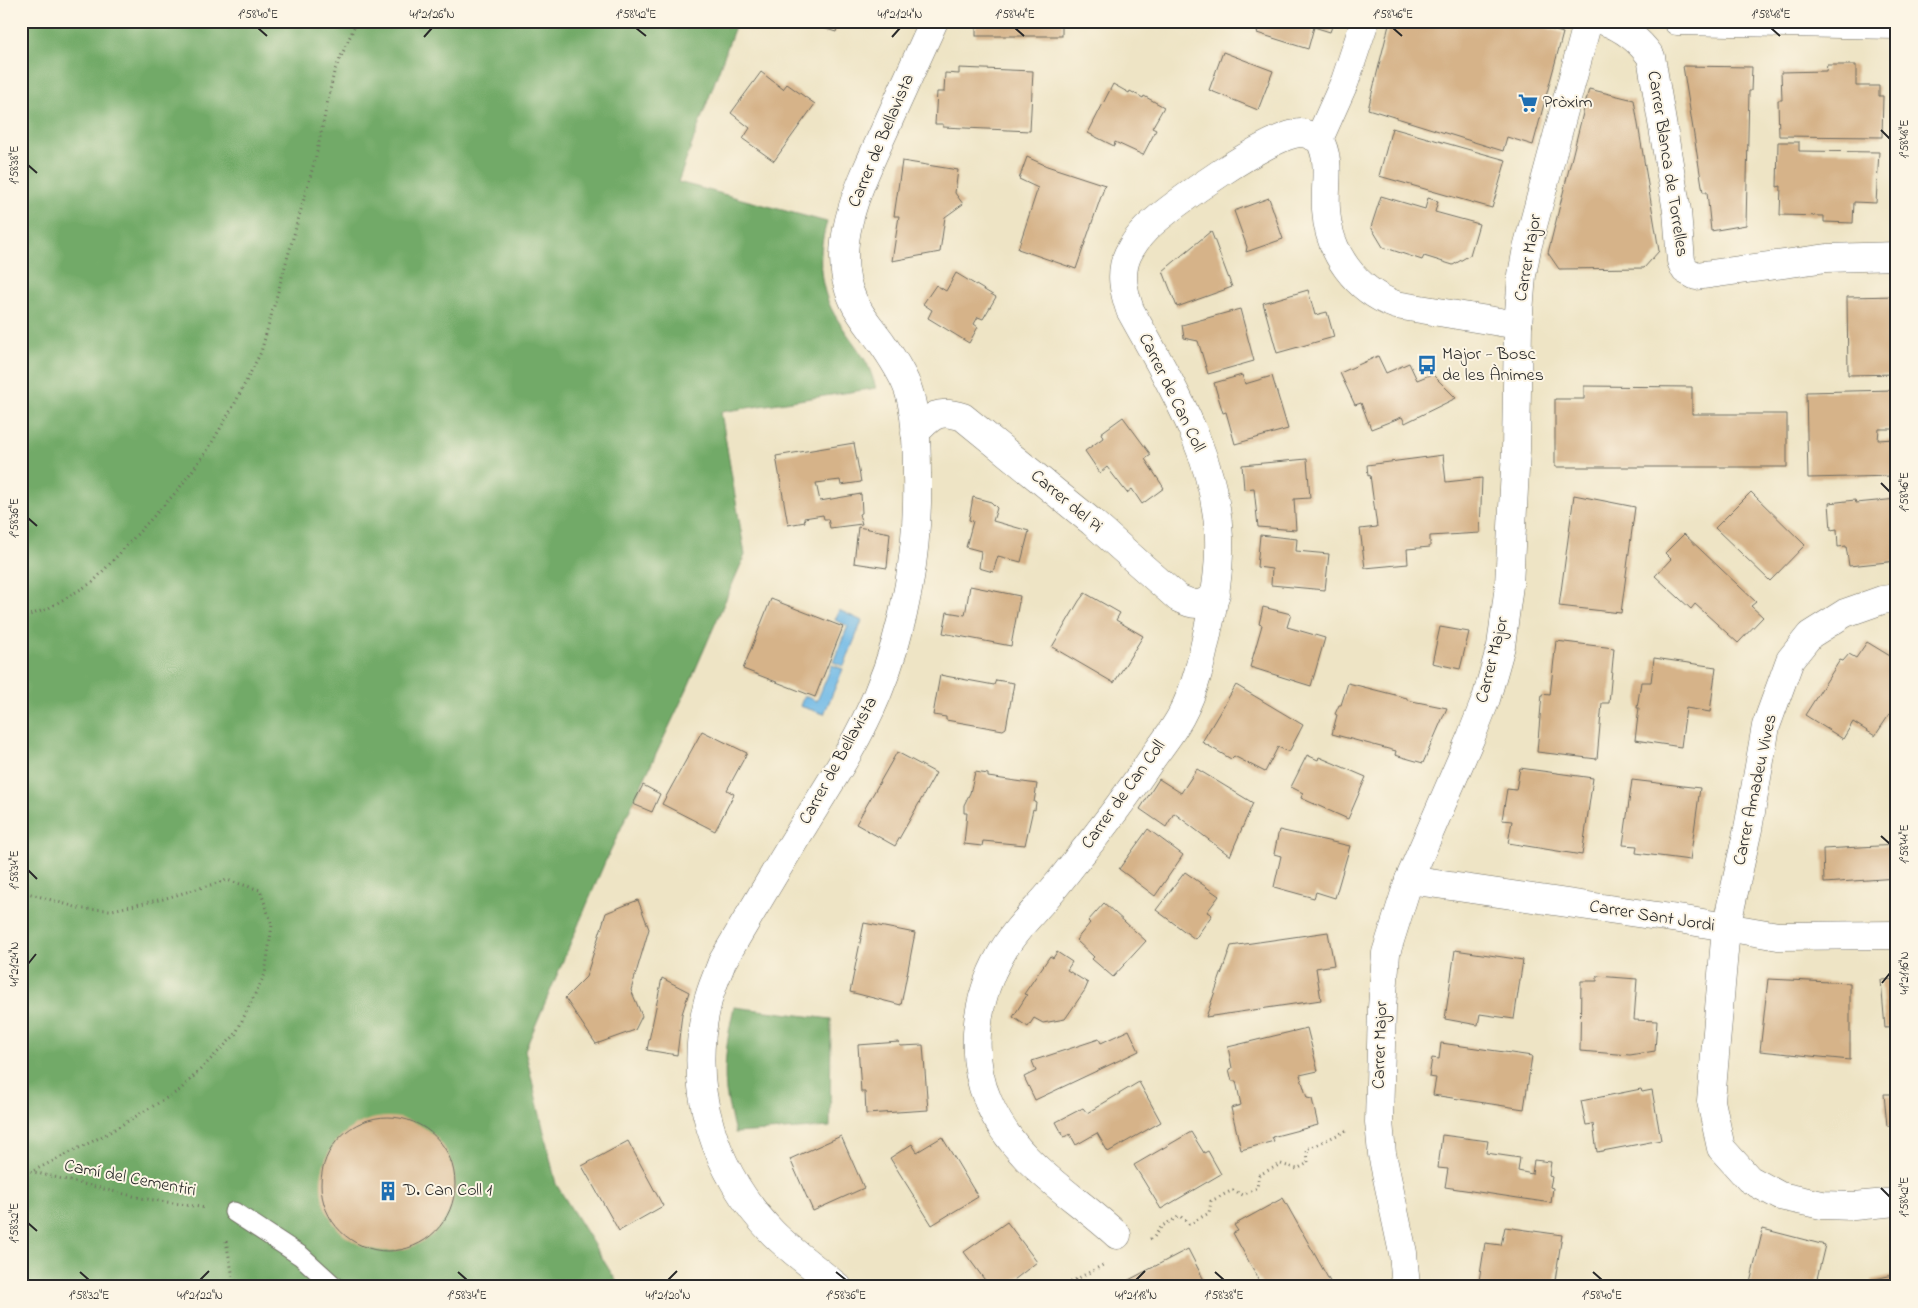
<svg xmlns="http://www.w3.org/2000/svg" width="1918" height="1308" viewBox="0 0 1918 1308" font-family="'Indie Flower',sans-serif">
  <rect width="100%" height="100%" fill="#fcf5e5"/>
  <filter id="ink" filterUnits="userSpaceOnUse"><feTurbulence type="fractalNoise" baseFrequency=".02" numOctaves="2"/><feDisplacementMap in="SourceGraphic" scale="10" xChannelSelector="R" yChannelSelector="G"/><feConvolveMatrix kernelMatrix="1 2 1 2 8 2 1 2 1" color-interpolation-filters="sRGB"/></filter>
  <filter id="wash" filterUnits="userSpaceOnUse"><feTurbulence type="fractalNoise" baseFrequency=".0096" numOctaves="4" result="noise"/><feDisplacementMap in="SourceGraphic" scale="20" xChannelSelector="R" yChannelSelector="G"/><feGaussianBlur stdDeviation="1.12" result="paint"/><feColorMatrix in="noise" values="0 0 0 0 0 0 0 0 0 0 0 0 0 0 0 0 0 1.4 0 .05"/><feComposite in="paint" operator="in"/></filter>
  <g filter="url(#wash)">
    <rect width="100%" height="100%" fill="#eee4c5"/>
    <g fill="#72aa68" stroke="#4e6a4a">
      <path d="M21,21H737L678,182L827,222C818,251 818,280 831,308C840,326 854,342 865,360C870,368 873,379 876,388L721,412L745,555L687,689L605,862L525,1050L556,1184L620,1287H21Z"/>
      <path d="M734,1007L831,1019L830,1127L735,1133C732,1120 728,1105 726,1091C723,1063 728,1034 734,1007Z"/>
    </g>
    <g fill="#6db8e6" stroke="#4c7288">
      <polygon points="839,610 862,621 844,666 833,662 848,626 835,620"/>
      <polygon points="832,665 843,669 824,714 800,706 804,696 817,701"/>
    </g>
    <g id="blocks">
      <g fill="#d6b389">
        <polygon points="801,21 839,21 836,32"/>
        <rect x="976" y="21" width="86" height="15"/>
        <polygon points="1261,21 1334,21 1330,32 1314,27 1308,49 1257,33"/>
        <polygon points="1390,21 1538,21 1537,25 1563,33 1533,145 1507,137 1503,151 1368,109"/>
        <polygon points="1223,52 1273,71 1258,110 1209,90"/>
        <polygon points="1827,65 1856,65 1856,86 1879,86 1879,96 1883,96 1882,137 1779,136 1778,100 1782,100 1781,72 1826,71"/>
        <polygon points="1683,66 1752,67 1751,91 1749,91 1746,225 1711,231 1707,192 1703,192"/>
        <polygon points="959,68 1033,71 1030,131 943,127 943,124 935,124 937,92 944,92 945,73 959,74"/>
        <polygon points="761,72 783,89 787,84 815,104 774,161 743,139 750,128 731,113"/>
        <polygon points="1113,84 1129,93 1130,91 1143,98 1144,96 1164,107 1152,128 1156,130 1143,155 1115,142 1114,146 1088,133"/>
        <polygon points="1589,89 1634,100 1659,251 1644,268 1559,269 1548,253"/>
        <polygon points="1392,128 1506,160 1492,208 1379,176"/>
        <polygon points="1778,142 1799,142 1799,151 1879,152 1876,203 1854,202 1853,223 1824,222 1824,216 1780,215 1781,186 1777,187"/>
        <polygon points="1027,157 1047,166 1105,185 1076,269 1018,249 1038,188 1019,179"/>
        <polygon points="902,161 958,170 955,193 963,204 945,217 940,252 892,261 899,216 894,216"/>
        <polygon points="1381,196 1425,209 1428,198 1438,201 1435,212 1479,224 1470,255 1453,265 1424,256 1422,260 1383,247 1371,227"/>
        <polygon points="1269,198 1283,239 1246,252 1247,247 1234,211"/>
        <polygon points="1211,231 1232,287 1177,307 1163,271"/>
        <polygon points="956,273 996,297 983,319 978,317 974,324 978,327 969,343 928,318 932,310 923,304 936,285 946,291"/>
        <polygon points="1308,290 1315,315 1327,312 1334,337 1277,353 1263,303"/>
        <polygon points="1897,296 1897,374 1848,375 1847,297"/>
        <polygon points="1240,309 1254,361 1208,374 1198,341 1184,338 1182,325"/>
        <polygon points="1378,356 1386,373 1409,363 1417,380 1432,374 1456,398 1405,423 1402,417 1371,429 1361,403 1355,405 1340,373"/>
        <polygon points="1242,375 1245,384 1272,376 1288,429 1235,444 1226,412 1223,413 1214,383"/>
        <polygon points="1584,386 1692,387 1692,414 1787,414 1787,467 1555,467 1555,399 1584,399"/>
        <polygon points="1894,390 1894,429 1879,429 1878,440 1894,439 1894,476 1808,478 1806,392"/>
        <polygon points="1123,417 1151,455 1145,459 1164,488 1142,504 1132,489 1127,493 1107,467 1100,473 1085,451 1103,438 1101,433"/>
        <polygon points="854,443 861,482 841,485 840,480 816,483 820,501 861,494 862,513 859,514 862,524 830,528 828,519 824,519 823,515 804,518 805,522 788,525 776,456"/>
        <polygon points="1443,455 1446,482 1482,478 1480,533 1430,536 1430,547 1407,549 1408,564 1365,568 1360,529 1377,527 1370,475 1368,476 1367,465"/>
        <polygon points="1307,459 1310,498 1294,499 1296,530 1258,527 1254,488 1244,489 1242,465"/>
        <polygon points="1751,492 1805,545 1770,581 1715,528"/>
        <polygon points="1574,495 1635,507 1621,613 1559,606"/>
        <polygon points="973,497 991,502 997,508 993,521 1029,531 1021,562 998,556 993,572 979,568 981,551 966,547 973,521 969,520"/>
        <polygon points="1897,499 1897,561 1849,566 1846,546 1838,547 1837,529 1831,530 1829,503 1855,500 1856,503"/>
        <polygon points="858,527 890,533 887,568 854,563"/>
        <polygon points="1684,534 1756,602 1751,606 1763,617 1738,643 1695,604 1691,609 1655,576 1671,559 1665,553"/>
        <polygon points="1260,535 1297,539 1296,551 1329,554 1325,590 1271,585 1272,569 1257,567"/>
        <polygon points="970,586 1020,596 1011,646 943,633 947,612 965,615"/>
        <polygon points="1085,593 1120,613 1116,620 1143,636 1114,683 1052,647 1079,601"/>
        <polygon points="771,599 843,627 815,697 743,669"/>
        <polygon points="1263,607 1291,614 1287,627 1325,638 1311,686 1250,667 1262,625 1259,624"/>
        <polygon points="1440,627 1469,632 1460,669 1432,663"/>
        <polygon points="1556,641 1614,648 1609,703 1602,703 1597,759 1537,752 1542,694 1550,695"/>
        <polygon points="1867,642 1895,659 1892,664 1897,667 1897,703 1875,736 1853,722 1843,739 1805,715 1840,660 1843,661 1849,654 1856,658"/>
        <polygon points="1654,658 1716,667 1710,712 1686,708 1681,747 1635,740 1639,708 1637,708 1641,682 1651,682"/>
        <polygon points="940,675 994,685 996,680 1014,683 1006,728 1003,730 946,720 946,717 933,715"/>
        <polygon points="1348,683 1407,698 1407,700 1447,708 1423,763 1395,755 1396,751 1332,734 1337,715 1335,714 1339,705 1341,705"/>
        <polygon points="1236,685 1303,725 1289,752 1278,747 1265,772 1234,756 1231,759 1202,742"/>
        <polygon points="702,731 747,753 727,790 734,794 715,831 662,804"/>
        <polygon points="897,752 936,773 895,846 856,824"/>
        <polygon points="1307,755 1318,760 1319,757 1366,777 1348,819 1301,798 1303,793 1291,787"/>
        <polygon points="1520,768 1593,778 1582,855 1508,843 1512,821 1502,820 1507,789 1516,790"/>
        <polygon points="1197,769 1253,803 1230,856 1174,813 1166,827 1140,809 1159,779 1181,793"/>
        <polygon points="975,772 988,774 988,777 1037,784 1034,802 1036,802 1035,810 1033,809 1025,845 983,841 982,846 964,844 967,813 964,813 964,805 970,793"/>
        <polygon points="1632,780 1700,788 1690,860 1636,853 1637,846 1623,845"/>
        <polygon points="643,785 660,794 652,812 633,804"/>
        <polygon points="1148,829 1183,855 1155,896 1119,869"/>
        <polygon points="1279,830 1350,846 1335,898 1316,892 1314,898 1274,887 1281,856 1274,854"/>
        <polygon points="1897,845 1897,878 1824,883 1823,849"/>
        <polygon points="1185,872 1219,896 1207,912 1212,915 1195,939 1156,910"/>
        <polygon points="638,900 649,929 631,990 642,1016 635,1030 596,1044 565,998 586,977 606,913"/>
        <polygon points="1104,903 1146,941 1113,977 1092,959 1094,957 1076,940 1090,923 1088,921"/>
        <polygon points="864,923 915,933 901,1005 850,992"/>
        <polygon points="1328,932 1334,965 1316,968 1321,1000 1206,1017 1231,946"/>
        <polygon points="1455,950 1523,960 1514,1019 1480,1014 1478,1025 1445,1019"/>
        <polygon points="1057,952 1072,962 1067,970 1088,983 1085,990 1065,1019 1043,1023 1034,1018 1028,1027 1013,1017 1027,995 1024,994 1050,956 1053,958"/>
        <polygon points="1597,976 1637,979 1634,1020 1657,1021 1655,1051 1630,1055 1580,1051 1581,981 1597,981"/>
        <polygon points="662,978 689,992 682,1014 677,1055 647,1050"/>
        <polygon points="1768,979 1850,983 1850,1060 1760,1051"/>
        <polygon points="1897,979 1897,1027 1885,1028 1881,980"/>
        <polygon points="1307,1028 1318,1071 1300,1075 1307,1098 1312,1099 1318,1125 1272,1137 1274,1141 1241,1150 1231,1108 1241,1105 1236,1081 1232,1081 1229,1069 1232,1068 1228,1047"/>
        <polygon points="1129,1030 1139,1051 1035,1100 1024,1077 1036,1071 1032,1061 1099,1039 1101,1043"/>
        <polygon points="899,1042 900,1046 923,1045 928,1110 866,1114 865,1092 861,1092 858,1045"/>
        <polygon points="1441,1043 1532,1056 1524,1109 1433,1095 1436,1078 1429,1077 1432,1058 1439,1059"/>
        <polygon points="1139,1082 1161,1122 1108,1152 1097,1133 1076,1145 1070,1134 1064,1137 1056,1122 1083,1108 1087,1113"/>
        <polygon points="1641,1089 1642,1092 1652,1090 1661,1140 1597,1152 1593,1124 1586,1125 1581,1101"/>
        <polygon points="1884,1094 1897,1094 1897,1124 1887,1126"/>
        <circle cx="388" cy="1184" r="67"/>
        <polygon points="1191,1132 1204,1153 1208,1151 1221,1174 1161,1209 1134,1165"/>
        <polygon points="1442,1135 1488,1141 1486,1153 1520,1158 1518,1171 1532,1174 1534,1160 1551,1162 1549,1176 1552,1177 1550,1187 1553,1188 1551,1203 1445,1187 1448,1169 1438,1168"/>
        <polygon points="841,1136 864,1188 813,1211 790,1159"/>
        <polygon points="942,1137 978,1197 932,1225 890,1158 912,1144 917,1152"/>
        <polygon points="628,1141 663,1206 619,1231 582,1166"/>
        <polygon points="1283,1198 1333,1287 1263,1287 1233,1233 1238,1231 1234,1225"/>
        <polygon points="1007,1222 1037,1262 1005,1287 990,1287 964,1252"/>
        <polygon points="1505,1227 1562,1235 1554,1287 1478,1287 1485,1243 1501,1245"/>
        <polygon points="1763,1229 1825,1245 1815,1287 1749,1287"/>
        <polygon points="1188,1249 1206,1284 1200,1287 1125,1287 1123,1283"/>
        <polygon points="1897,1274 1897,1287 1872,1287 1871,1280"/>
      </g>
    </g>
  </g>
  <g filter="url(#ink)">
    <use href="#blocks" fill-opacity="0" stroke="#6f6c61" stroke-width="1"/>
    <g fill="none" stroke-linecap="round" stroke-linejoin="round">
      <defs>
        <polyline id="service" points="234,1212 301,1256 335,1287"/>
        <g id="minor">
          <path d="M1604,21C1624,28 1639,40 1651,57L1677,211L1681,261L1685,270L1696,276L1827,258L1897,256"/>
          <polyline points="1677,21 1897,25"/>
          <polyline points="1319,139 1345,81 1365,21"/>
          <path d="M915,433C932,415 938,409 963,417L1092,522L1178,598C1196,606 1200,607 1216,594"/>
          <polyline points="1897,598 1882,600 1845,613 1810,635 1790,660 1766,726 1748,829 1726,928 1711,1101 1721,1148 1749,1179 1780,1196 1822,1205 1854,1206 1897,1202"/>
          <polyline points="1409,880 1685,920 1778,936 1897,935"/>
          <path d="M1117,1235C1069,1191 1014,1163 988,1101C968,1055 976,998 1000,956C1011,935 1028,918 1043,901C1054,889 1064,876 1074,863C1101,830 1127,796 1151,760C1161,746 1173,731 1181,716C1196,688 1202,659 1208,629C1215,599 1220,569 1219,538C1216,455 1169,381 1130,310C1124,292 1119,273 1128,254C1132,246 1139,236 1146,229C1168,207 1272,133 1301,133C1306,133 1314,137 1319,139C1332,161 1324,185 1326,209C1328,253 1356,290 1396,305L1518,325"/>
          <path d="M838,1287C817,1269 793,1253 773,1233C714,1172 687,1089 707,1005C710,990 717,976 722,962C749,916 776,870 804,825C830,783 858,741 877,695C906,626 919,548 917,474C917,450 916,415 909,392C904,375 892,358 882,343C872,329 860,316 853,300C826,243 866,173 889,120C904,87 919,54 934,21"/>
          <polyline points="1406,1287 1403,1253 1382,1154 1379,1122 1382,1008 1386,953 1409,880 1471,737 1486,699 1501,646 1509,585 1516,450 1518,325 1522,275 1527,248 1588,21"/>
        </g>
      </defs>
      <use href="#service" stroke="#6f6c61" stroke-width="21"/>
      <use href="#minor" stroke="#6f6c61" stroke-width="29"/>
      <g stroke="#6f6c61" stroke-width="3" stroke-dasharray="1 4" stroke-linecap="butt">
        <polyline points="21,618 47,609 93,582 177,491 207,451 234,405 261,352 316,156 334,72 357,21"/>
        <polyline points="21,891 82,909 112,910 163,899 227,880 260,890 272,925 265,974 235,1035 180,1090 103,1136 31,1172"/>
        <polyline points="21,1169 141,1198 206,1208"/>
        <polyline points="1150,1239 1154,1237 1162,1226 1180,1216 1189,1224 1209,1213 1211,1201 1233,1190 1243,1195 1257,1188 1259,1175 1281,1164 1297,1169 1308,1163 1307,1149 1348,1130"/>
        <polyline points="226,1241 235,1287"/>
        <polyline points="1062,1287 1103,1265"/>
      </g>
      <use href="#service" stroke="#fff" stroke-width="19"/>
      <use href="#minor" stroke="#fff" stroke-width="28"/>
    </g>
  </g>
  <path fill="none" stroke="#2b2b2b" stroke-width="2" d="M258,28L267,36M636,28L646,36M1015,28L1024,36M1393,28L1402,36M1771,28L1780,36M424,37L432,28M892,37L900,28M1881,130L1890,139M28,165L37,173M1881,483L1890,492M28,518L37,526M1881,836L1890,844M28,870L37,879M28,964L36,954M1882,983L1890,973M1881,1188L1890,1197M28,1223L37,1231M80,1272L89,1280M458,1272L467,1280M836,1272L846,1280M1215,1272L1224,1280M1593,1272L1602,1280M200,1280L209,1271M668,1280L677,1271M1136,1280L1145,1271"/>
  <defs>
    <symbol id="supermarket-bare" viewBox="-9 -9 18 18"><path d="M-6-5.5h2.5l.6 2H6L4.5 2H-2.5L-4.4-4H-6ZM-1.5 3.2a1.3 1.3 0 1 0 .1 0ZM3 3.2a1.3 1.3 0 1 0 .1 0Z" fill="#1f6fb2" stroke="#fcf5e5" stroke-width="2.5" paint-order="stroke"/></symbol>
    <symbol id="bus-bare" viewBox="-9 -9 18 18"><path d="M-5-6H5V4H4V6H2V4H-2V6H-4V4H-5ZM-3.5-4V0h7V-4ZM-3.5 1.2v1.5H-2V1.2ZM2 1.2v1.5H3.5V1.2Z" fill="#1f6fb2" stroke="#fcf5e5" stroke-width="2.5" paint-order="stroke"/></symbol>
    <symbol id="building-bare" viewBox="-9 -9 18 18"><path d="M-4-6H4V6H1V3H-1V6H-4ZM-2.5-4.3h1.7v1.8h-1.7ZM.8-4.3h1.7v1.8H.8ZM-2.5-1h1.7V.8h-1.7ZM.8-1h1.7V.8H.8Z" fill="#1f6fb2" stroke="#fcf5e5" stroke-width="2.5" paint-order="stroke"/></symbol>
  </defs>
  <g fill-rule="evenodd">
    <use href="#supermarket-bare" x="1514" y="89" width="28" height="28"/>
    <use href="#bus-bare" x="1413" y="351" width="28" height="28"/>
    <use href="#building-bare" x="374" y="1177" width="28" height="28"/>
  </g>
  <g text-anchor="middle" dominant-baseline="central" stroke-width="4" stroke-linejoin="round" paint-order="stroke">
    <g font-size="18" fill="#2b2b2b" stroke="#fcf5e5" text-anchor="start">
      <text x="1543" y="103">Pròxim</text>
      <text x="1442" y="355">Major - Bosc<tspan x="1442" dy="21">de les Ànimes</tspan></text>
      <text x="403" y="1191">D. Can Coll 1</text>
    </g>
    <g font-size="18" fill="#2b2b2b" stroke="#fcf5e5">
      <text transform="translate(882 141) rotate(-67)">Carrer de Bellavista</text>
      <text transform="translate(1667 164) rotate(81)">Carrer Blanca de Torrelles</text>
      <text transform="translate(1529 258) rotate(-80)">Carrer Major</text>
      <text transform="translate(1171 393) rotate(64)">Carrer de Can Coll</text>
      <text transform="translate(1066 502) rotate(40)">Carrer del Pi</text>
      <text transform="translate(1493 660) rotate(-76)">Carrer Major</text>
      <text transform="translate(839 761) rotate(-61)">Carrer de Bellavista</text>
      <text transform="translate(1756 790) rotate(-78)">Carrer Amadeu Vives</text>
      <text transform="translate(1124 795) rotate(-54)">Carrer de Can Coll</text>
      <text transform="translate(1652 917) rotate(9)">Carrer Sant Jordi</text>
      <text transform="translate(1381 1045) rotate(-88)">Carrer Major</text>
      <text transform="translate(130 1179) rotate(11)">Camí del Cementiri</text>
    </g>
  </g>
  <rect width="1918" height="1308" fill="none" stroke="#fcf5e5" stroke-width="55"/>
  <rect x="28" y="28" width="1862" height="1252" fill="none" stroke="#2b2b2b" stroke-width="2"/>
  <g font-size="12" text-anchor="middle" fill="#2b2b2b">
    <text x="258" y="18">1°58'40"E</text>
    <text x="432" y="18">41°21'26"N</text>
    <text x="636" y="18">1°58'42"E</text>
    <text x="900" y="18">41°21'24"N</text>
    <text x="1015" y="18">1°58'44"E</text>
    <text x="1393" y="18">1°58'46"E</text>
    <text x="1771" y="18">1°58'48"E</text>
    <text transform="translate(1904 139) rotate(-90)" y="4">1°58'48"E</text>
    <text transform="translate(14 165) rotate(-90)" y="4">1°58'38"E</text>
    <text transform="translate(1904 492) rotate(-90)" y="4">1°58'46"E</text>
    <text transform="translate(14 518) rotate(-90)" y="4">1°58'36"E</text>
    <text transform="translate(1904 844) rotate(-90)" y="4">1°58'44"E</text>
    <text transform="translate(14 870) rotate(-90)" y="4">1°58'34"E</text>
    <text transform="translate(14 964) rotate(-90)" y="4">41°21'24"N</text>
    <text transform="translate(1904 973) rotate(-90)" y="4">41°21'16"N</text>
    <text transform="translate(1904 1197) rotate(-90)" y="4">1°58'42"E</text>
    <text transform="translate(14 1223) rotate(-90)" y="4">1°58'32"E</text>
    <text x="89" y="1299">1°58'32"E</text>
    <text x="200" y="1299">41°21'22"N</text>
    <text x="467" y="1299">1°58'34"E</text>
    <text x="668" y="1299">41°21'20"N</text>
    <text x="846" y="1299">1°58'36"E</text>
    <text x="1136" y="1299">41°21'18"N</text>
    <text x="1224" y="1299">1°58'38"E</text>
    <text x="1602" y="1299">1°58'40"E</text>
  </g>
</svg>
